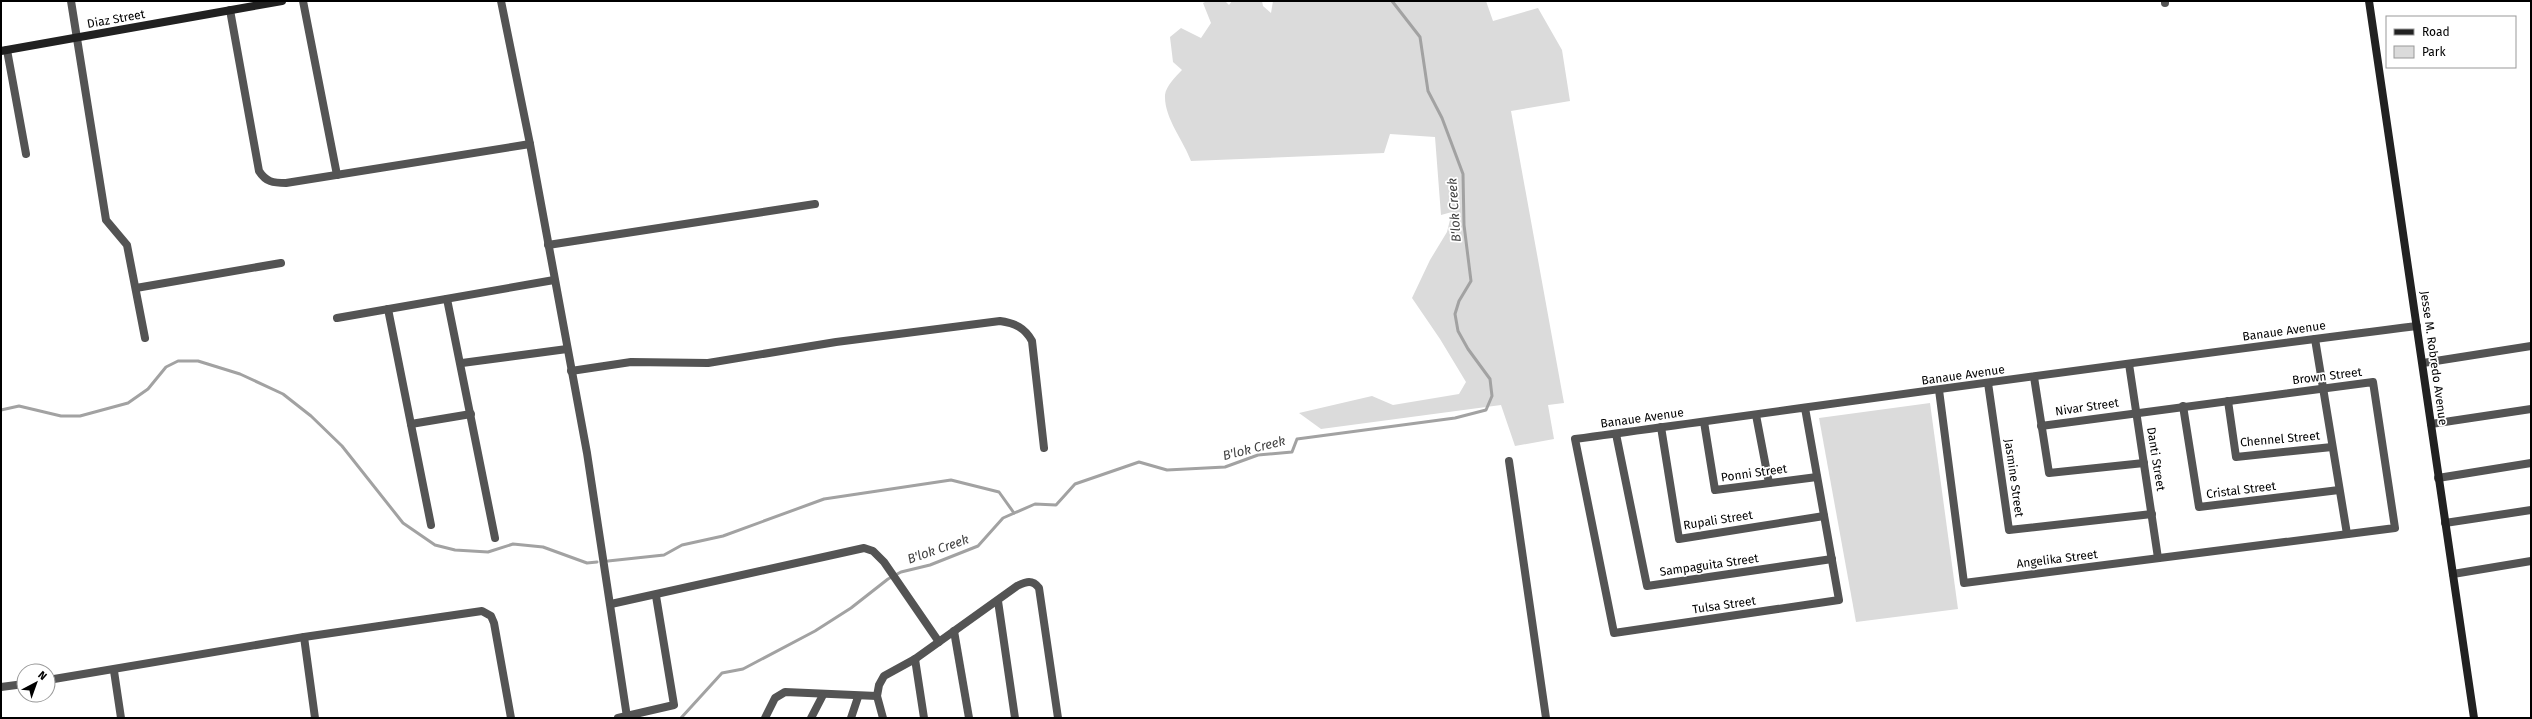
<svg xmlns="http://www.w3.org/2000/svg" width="2532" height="719" viewBox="0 0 2532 719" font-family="'Fira Sans',sans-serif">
  <rect width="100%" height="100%" fill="#fff"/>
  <g fill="#dbdbdb">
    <path d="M1207,1H1225L1229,5L1232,1H1262L1263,6L1271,13L1273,1H1486L1493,21L1538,8L1562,50L1570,101L1511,111L1564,403L1548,405L1554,439L1515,446L1501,405L1321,429L1299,413L1372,396L1393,405L1459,394L1466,382L1440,339L1412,298L1430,260L1447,232L1452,212L1441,215L1435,137L1390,134L1384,153L1191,161C1184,141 1164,118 1165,95C1166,86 1176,76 1182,70L1173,62L1170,37L1181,28L1201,38L1211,23L1203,3Z"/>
    <polygon points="1930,403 1958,609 1856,622 1819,418"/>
  </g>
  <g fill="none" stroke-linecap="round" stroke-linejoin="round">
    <g stroke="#a2a2a2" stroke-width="3">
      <polyline points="1,410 19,406 61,416 80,416 128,403 148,389 166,367 178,361 198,361 240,374 283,394 311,416 342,446 403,523 435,545 455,550 488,552 513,544 543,547 587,563 597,562"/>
      <polyline points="608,561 664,555 682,545 723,536 824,499 951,480 999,492 1014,513"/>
      <polyline points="681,718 722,673 743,669 815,631 851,608 888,579 901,572 930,565 978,546 1003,518 1035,504 1056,505 1075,484 1139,462 1167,470 1225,467 1258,455 1292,452 1297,439 1455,418 1486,410 1492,396 1490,379 1468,349 1458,331 1455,314 1459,301 1471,281 1464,225 1463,174 1442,118 1428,91 1420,37 1392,1"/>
    </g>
    <g stroke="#545454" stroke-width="8">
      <polyline points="71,1 106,220 127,245 145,338"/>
      <polyline points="303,1 337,175"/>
      <polyline points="501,1 530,144 587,453 627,717"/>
      <polyline points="2165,1 2165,3"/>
      <path d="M230,10L259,171C266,182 273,183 286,183L530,144"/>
      <polyline points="7,50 26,154"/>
      <polyline points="548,245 815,204"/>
      <polyline points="136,288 281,263"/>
      <polyline points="447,299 495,538"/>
      <polyline points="388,309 431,525"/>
      <polyline points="337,318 554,280"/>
      <polyline points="2315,339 2347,534"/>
      <polyline points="462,363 567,349"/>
      <polyline points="2423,363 2531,346"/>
      <polyline points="2129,364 2158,558"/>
      <path d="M571,371L631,362L708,363L836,342L1000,321C1015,323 1025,328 1032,341L1044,448"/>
      <polyline points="2034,377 2049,473 2144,463"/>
      <polyline points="1988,383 2009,530 2152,514"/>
      <polyline points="1939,390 1964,583 2395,528 2373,382 2041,426"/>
      <polyline points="2228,401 2236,457 2332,447"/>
      <polyline points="2183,406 2199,507 2339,490"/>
      <path d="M1805,408L1839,600L1614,633L1575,439C1855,401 2136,361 2417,326"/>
      <polyline points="1756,415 1769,483"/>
      <polyline points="1704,422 1715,490 1817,477"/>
      <polyline points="411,424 471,414"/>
      <polyline points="2431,424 2531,409"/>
      <polyline points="1661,427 1679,539 1824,516"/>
      <polyline points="1616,434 1647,586 1832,559"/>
      <polyline points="1509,461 1546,718"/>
      <polyline points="2438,478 2531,463"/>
      <polyline points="2445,523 2531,510"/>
      <polyline points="2453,574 2531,561"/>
      <polyline points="998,601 1015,718"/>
      <polyline points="611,604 864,548 873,551 884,562 939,642"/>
      <polyline points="954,631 969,718"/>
      <polyline points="304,637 315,718"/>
      <polyline points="915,659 924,718"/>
      <polyline points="114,671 121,718"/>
      <polyline points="48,680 304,637 482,611 491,616 494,623 511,718"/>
      <polyline points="1,687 24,684"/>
      <polyline points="618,718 674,705 656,596"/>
      <polyline points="765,718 775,698 785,692 877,696"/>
      <polyline points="811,718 823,695"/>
      <polyline points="851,718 858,697"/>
      <path d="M883,718L877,696L879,685L884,676L915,659L1017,586C1026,582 1032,579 1039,588L1058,718"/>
    </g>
    <g stroke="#212121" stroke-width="8">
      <polyline points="2369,1 2474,718"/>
      <polyline points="1,51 282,1"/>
    </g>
  </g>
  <g text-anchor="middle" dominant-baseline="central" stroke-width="3.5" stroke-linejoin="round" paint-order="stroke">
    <g font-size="12" fill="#000" stroke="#fff">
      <text transform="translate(116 19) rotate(-10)">Diaz Street</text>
      <text transform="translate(2284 331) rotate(-8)">Banaue Avenue</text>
      <text transform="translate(2434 358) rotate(82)">Jesse M. Robredo Avenue</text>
      <text transform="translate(1963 375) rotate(-8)">Banaue Avenue</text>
      <text transform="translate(2327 376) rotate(-7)">Brown Street</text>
      <text transform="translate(2087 407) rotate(-8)">Nivar Street</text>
      <text transform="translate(1642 418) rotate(-8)">Banaue Avenue</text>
      <text transform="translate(2280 439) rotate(-5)">Chennel Street</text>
      <text transform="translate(2156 459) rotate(81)">Danti Street</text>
      <text transform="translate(1754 473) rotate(-8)">Ponni Street</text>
      <text transform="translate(2014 478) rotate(82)">Jasmine Street</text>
      <text transform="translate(2241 490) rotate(-7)">Cristal Street</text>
      <text transform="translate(1718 520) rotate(-9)">Rupali Street</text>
      <text transform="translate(2057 559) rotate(-7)">Angelika Street</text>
      <text transform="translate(1709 565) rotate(-8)">Sampaguita Street</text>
      <text transform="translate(1724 605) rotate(-8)">Tulsa Street</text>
    </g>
    <g font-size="13" font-style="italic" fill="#434343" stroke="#fff">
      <text transform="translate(1454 210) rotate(-94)">B'lok Creek</text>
      <text transform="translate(1254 448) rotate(-14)">B'lok Creek</text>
      <text transform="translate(938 549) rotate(-19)">B'lok Creek</text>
    </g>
  </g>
  <rect width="2532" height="719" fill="none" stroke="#000000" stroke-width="4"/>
  <rect x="2386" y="16" width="130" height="52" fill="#ffffff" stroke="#999999"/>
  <rect x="2394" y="29" width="20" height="6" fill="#212121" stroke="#999999"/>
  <text x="2422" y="36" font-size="12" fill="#000000">Road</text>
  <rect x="2394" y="46" width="20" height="12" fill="#dbdbdb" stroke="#999999"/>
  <text x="2422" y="56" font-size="12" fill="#000000">Park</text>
  <g transform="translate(36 683) rotate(41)"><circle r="19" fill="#ffffff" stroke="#999999"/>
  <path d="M0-3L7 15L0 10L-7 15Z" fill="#000000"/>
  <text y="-6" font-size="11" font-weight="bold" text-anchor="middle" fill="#000000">N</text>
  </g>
</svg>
